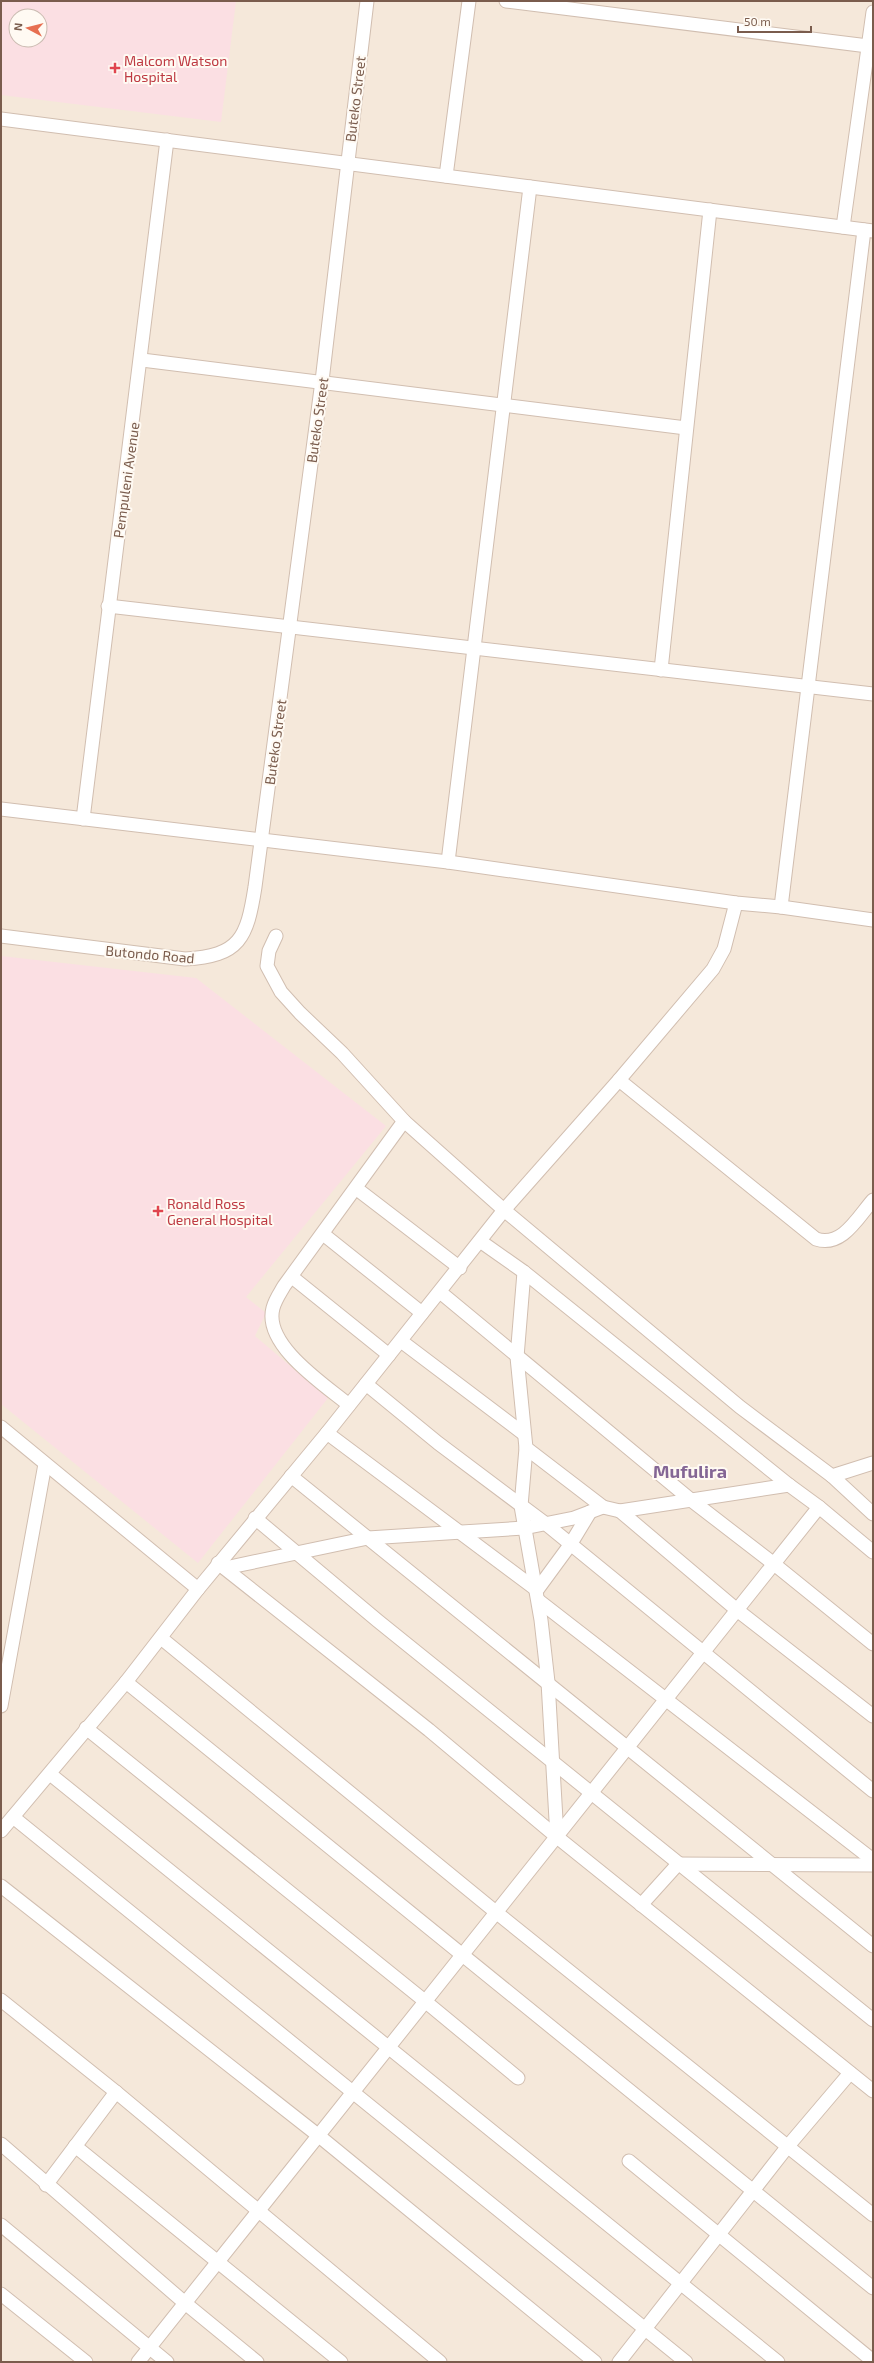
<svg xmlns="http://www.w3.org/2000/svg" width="874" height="2363" viewBox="0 0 874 2363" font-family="'Exo 2',sans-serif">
  <rect width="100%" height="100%" fill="#fdf6ec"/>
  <path fill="#f5e8da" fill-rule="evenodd" d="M1,1H873V2362H1ZM16,16H40V40H16Z"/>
  <g fill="#fbdfe3" fill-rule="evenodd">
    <path d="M1,1H236L221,122L1,95ZM16,16H40V40H16Z"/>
    <polygon points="1,956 196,978 386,1126 246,1297 266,1313 255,1336 328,1398 198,1563 1,1404"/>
  </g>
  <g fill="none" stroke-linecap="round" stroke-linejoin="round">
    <defs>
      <g id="minor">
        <polyline points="506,1 868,46"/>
        <polyline points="1,119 873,231"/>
        <polyline points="446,176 469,1"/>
        <polyline points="843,227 873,12"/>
        <polyline points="142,360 686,428"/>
        <polyline points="108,606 873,694"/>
        <polyline points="661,670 710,210"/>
        <polyline points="1,809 448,862 736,903 781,907 873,920"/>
        <path d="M83,819C110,593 141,367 167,140"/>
        <polyline points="448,862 530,187"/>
        <polyline points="781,907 864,230"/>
        <path d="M1,936L185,959C240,956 247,938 255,887L322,381L367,1"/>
        <polyline points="276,936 269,951 267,966 281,992 300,1013 342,1053 404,1121 504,1210 740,1407 832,1476 873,1463"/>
        <path d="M619,1080L816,1239C842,1248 858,1217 873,1200"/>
        <polyline points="357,1189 460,1268"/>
        <polyline points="323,1234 422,1313"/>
        <polyline points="480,1241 524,1272 789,1485 819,1507 873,1552"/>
        <polyline points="524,1272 517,1357 526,1448 521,1506 541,1620 548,1682 557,1837"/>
        <polyline points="292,1277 389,1355"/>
        <polyline points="440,1292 691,1500 774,1564 873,1644"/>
        <polyline points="401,1341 524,1434"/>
        <polyline points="366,1384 438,1443 546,1524 873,1791"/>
        <path d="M349,1405C325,1385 263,1345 273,1308C275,1300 280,1293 284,1286L404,1121"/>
        <polyline points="1,1427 198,1589"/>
        <polyline points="327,1433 537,1590"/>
        <polyline points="526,1448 603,1507"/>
        <polyline points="291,1476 873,1946"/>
        <polyline points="832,1476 873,1514"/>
        <polyline points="620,1511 737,1610 873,1716"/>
        <polyline points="255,1518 378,1621 873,2020"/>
        <polyline points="218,1563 429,1730 557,1837 873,2091"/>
        <polyline points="225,1568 368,1538 524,1528 574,1518 603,1507 620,1511 789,1485"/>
        <polyline points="537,1590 570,1545 590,1512"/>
        <polyline points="539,1601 873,1860"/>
        <polyline points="161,1638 497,1913 873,2215"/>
        <polyline points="126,1682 873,2288"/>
        <polyline points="1,1706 45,1464"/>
        <polyline points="86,1728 426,2002 518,2078"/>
        <polyline points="50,1774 778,2362"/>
        <polyline points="13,1817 686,2362"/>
        <polyline points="1,1831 126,1682 198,1589 327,1433 504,1210 619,1080 713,969 724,949 736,903"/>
        <polyline points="1,1886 319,2136 595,2362"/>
        <polyline points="641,1905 678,1864 873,1865"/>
        <polyline points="1,2000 116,2092 440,2362"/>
        <polyline points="1,2144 185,2303 257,2362"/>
        <polyline points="75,2146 341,2362"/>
        <polyline points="629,2161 873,2361"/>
        <polyline points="46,2185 116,2092"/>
        <polyline points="1,2225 167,2362"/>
        <polyline points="1,2294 86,2362"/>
        <polyline points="138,2362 819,1507"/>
        <polyline points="619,2362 788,2146 850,2073"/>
      </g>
    </defs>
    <use href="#minor" stroke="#d1beb0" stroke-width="15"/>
    <use href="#minor" stroke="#fff" stroke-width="13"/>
  </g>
  <g fill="#e0444e" stroke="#fffaf3" stroke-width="1.5">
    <path d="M113 62h4v4h4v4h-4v4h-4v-4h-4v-4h4z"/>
    <path d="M156 1205h4v4h4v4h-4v4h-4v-4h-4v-4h4z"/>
  </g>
  <g text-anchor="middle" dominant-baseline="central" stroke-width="4" stroke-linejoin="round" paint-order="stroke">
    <g font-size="14" fill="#be3a42" stroke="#fffaf3" text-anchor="start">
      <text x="124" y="60">Malcom Watson<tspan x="124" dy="16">Hospital</tspan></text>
      <text x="167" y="1203">Ronald Ross<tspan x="167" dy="16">General Hospital</tspan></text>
    </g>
    <g font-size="14" fill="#7a5c4d" stroke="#fffaf3">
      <text transform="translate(355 99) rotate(-83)">Buteko Street</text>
      <text transform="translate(317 420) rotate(-82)">Buteko Street</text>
      <text transform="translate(126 480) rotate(-82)">Pempuleni Avenue</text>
      <text transform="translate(275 742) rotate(-82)">Buteko Street</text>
      <text transform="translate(150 954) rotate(5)">Butondo Road</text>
    </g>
    <g font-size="18" font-weight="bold" fill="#846695" stroke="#fffaf3">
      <text x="690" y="1471">Mufulira</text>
    </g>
  </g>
  <rect width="874" height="2363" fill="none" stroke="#7a5c4d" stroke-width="4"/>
  <g transform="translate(28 28) rotate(277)"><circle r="19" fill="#fffaf3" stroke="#cabbb1"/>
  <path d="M0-3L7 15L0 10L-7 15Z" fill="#e76f51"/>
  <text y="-6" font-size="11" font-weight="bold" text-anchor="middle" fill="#7a5c4d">N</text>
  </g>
  <path d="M738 26v6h73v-6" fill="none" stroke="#7a5c4d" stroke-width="2"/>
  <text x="744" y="26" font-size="12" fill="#7a5c4d" stroke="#fffaf3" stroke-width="3" paint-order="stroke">50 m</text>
</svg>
